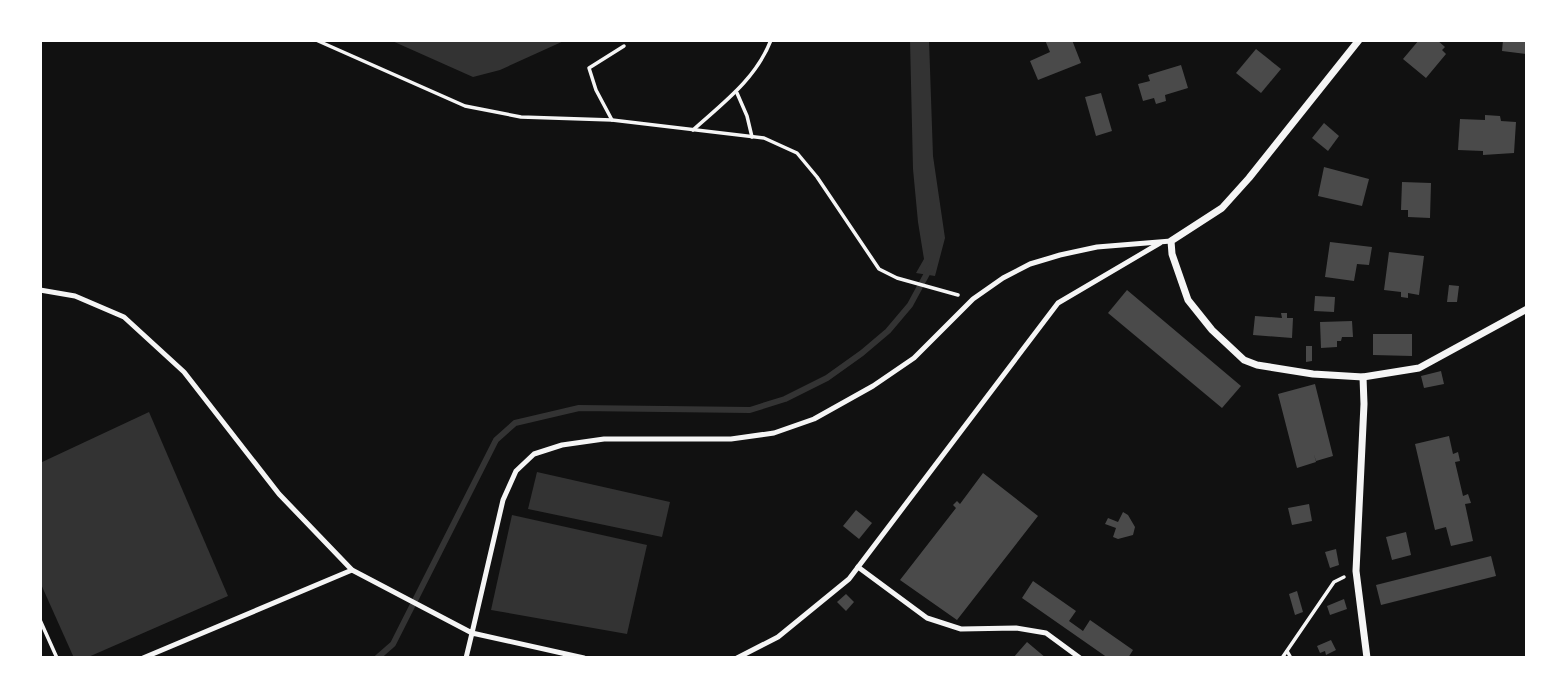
<svg xmlns="http://www.w3.org/2000/svg" width="1567" height="698" viewBox="0 0 1567 698" font-family="'Work Sans',sans-serif">
  <rect width="100%" height="100%" fill="#111"/>
  <g fill="#333">
    <polygon points="390,40 566,40 500,70 473,77"/>
    <polygon points="910,40 929,40 933,156 945,238 935,276 916,273 924,259 918,222 913,169"/>
    <polygon points="149,412 228,596 86,658 74,658 40,582 40,463"/>
    <polygon points="537,472 670,502 662,537 528,509"/>
    <polygon points="512,515 647,545 627,634 491,610"/>
  </g>
  <g fill="none" stroke-linecap="round" stroke-linejoin="round">
    <polyline stroke="#333" stroke-width="6" points="377,658 393,644 496,440 515,423 579,408 750,410 785,399 827,378 862,353 888,331 910,305 930,268"/>
  </g>
  <g fill="#4a4a4a">
    <polygon points="1045,40 1072,40 1081,63 1038,80 1030,61 1050,52"/>
    <polygon points="1419,40 1437,40 1445,47 1442,50 1446,54 1426,78 1403,59"/>
    <polygon points="1503,40 1527,40 1527,54 1502,51"/>
    <polygon points="1256,49 1281,69 1261,93 1236,73"/>
    <polygon points="1181,65 1188,88 1165,95 1166,101 1156,104 1154,98 1143,101 1138,84 1150,81 1148,75"/>
    <polygon points="1101,93 1112,131 1096,136 1085,97"/>
    <polygon points="1485,115 1500,116 1501,121 1516,122 1514,153 1483,155 1483,151 1458,150 1460,119 1485,120"/>
    <polygon points="1324,123 1339,136 1328,151 1312,138"/>
    <polygon points="1324,167 1369,179 1362,206 1318,196"/>
    <polygon points="1402,182 1431,183 1430,218 1408,217 1408,210 1401,210"/>
    <polygon points="1330,242 1372,247 1369,265 1357,264 1354,281 1325,277"/>
    <polygon points="1389,252 1424,256 1419,295 1408,293 1408,298 1401,297 1401,292 1384,290"/>
    <polygon points="1449,285 1459,286 1457,302 1447,302"/>
    <polygon points="1127,290 1241,386 1222,408 1108,313"/>
    <polygon points="1315,296 1335,297 1334,312 1314,311"/>
    <polygon points="1281,313 1287,313 1287,318 1293,318 1292,338 1253,335 1255,316 1282,318"/>
    <polygon points="1352,321 1353,337 1342,337 1341,341 1337,341 1337,347 1321,348 1320,322"/>
    <polygon points="1373,334 1412,334 1412,356 1373,355"/>
    <polygon points="1306,346 1312,346 1312,361 1306,362"/>
    <polygon points="1441,371 1444,384 1424,388 1421,376"/>
    <polygon points="1315,384 1333,456 1316,461 1314,454 1316,462 1297,468 1278,394"/>
    <polygon points="1449,436 1453,454 1458,452 1460,461 1455,462 1463,496 1468,494 1471,503 1465,504 1473,541 1451,546 1446,527 1435,530 1415,444"/>
    <polygon points="983,473 1038,516 957,620 900,580 956,508 953,505 957,501 960,504"/>
    <polygon points="1309,504 1312,521 1292,525 1288,508"/>
    <polygon points="856,510 872,523 859,539 843,526"/>
    <polygon points="1123,512 1128,515 1135,527 1133,535 1118,539 1113,537 1116,528 1105,524 1108,518 1118,522"/>
    <polygon points="1406,532 1411,555 1392,560 1386,537"/>
    <polygon points="1336,549 1339,565 1330,568 1325,552"/>
    <polygon points="1491,556 1496,576 1381,605 1376,585"/>
    <polygon points="1033,581 1076,611 1069,621 1083,631 1090,620 1133,650 1128,658 1108,658 1022,598"/>
    <polygon points="1297,591 1303,612 1295,615 1289,594"/>
    <polygon points="846,594 854,602 846,611 837,602"/>
    <polygon points="1344,599 1347,609 1330,615 1327,606"/>
    <polygon points="1331,640 1336,650 1326,655 1325,651 1320,653 1317,646"/>
    <polygon points="1027,642 1046,658 1013,658"/>
  </g>
  <g fill="none" stroke-linecap="round" stroke-linejoin="round">
    <g stroke="#f5f5f5" stroke-width="3.5">
      <polyline points="316,40 465,106 521,117 612,120 764,138 797,153 817,177 879,269 897,278 958,295"/>
      <polyline points="737,93 747,116 752,137"/>
      <polyline points="612,120 596,90 589,68 624,46"/>
      <path d="M693,130C723,103 756,79 771,40"/>
      <polyline points="40,620 57,658"/>
      <polyline points="1287,651 1291,658"/>
      <polyline points="1282,658 1334,582 1344,577"/>
    </g>
    <g stroke="#f5f5f5" stroke-width="5">
      <polyline points="40,290 75,296 124,317 184,372 279,494 352,570 472,633 503,500 516,471 534,454 562,445 604,439 731,439 774,433 814,419 873,386 914,358 973,299 1003,278 1030,264 1060,255 1097,247 1171,241"/>
      <polyline points="858,567 927,618 961,629 1016,628 1046,633 1080,658"/>
      <polyline points="143,658 352,570"/>
      <polyline points="466,658 472,633 584,658"/>
      <polyline points="737,658 778,637 849,579 1058,303 1160,243"/>
    </g>
    <g stroke="#f5f5f5" stroke-width="7">
      <polyline points="1359,40 1249,178 1222,208 1171,241 1172,254 1188,300 1212,330 1244,360 1257,365 1313,374 1363,377 1419,368 1527,309"/>
      <polyline points="1363,377 1364,404 1356,571 1367,658"/>
    </g>
  </g>
  <rect width="1567" height="698" fill="none" stroke="#ffffff" stroke-width="84"/>
</svg>
